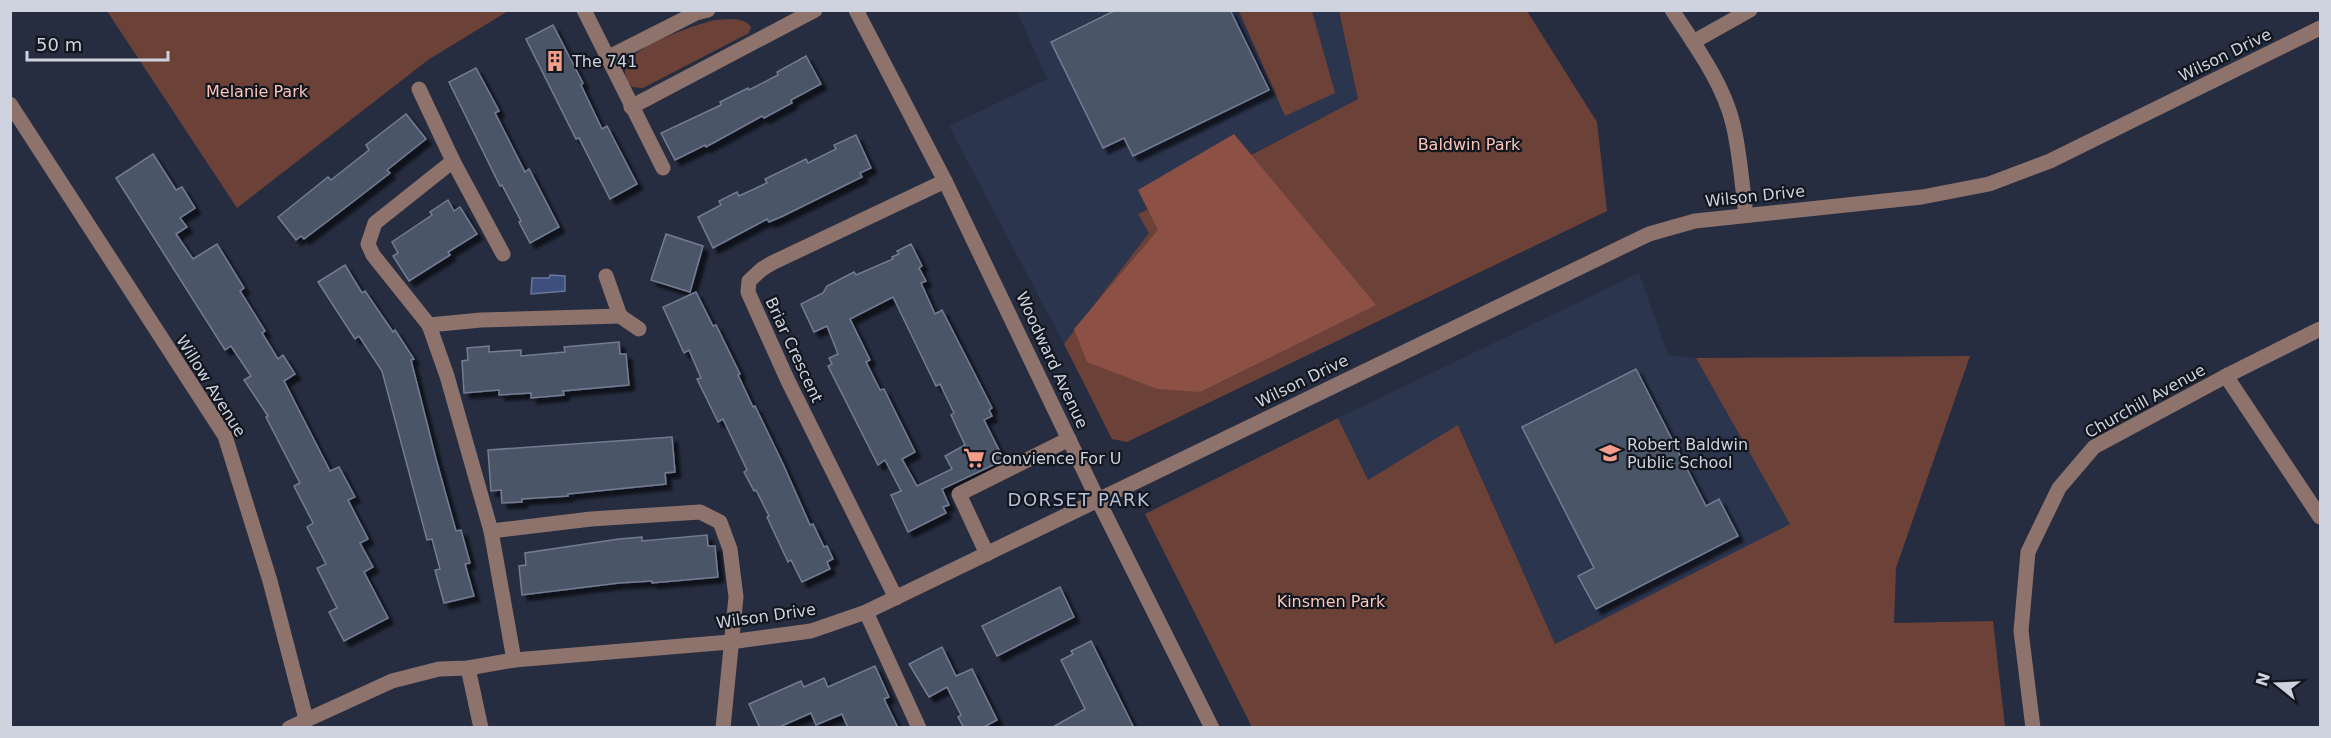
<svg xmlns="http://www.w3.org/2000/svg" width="2331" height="738" viewBox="0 0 2331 738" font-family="'DejaVu Sans',sans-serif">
  <defs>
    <filter id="shadow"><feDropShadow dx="5.5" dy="5.5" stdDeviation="1.5" flood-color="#0009"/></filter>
  </defs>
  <rect width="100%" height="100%" fill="#262d40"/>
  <g fill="#2c354e">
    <polygon points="1017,11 1339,11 1358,99 1138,213 1150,232 1064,344 949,126 1047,79"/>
    <polygon points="1639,273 1668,355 1696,358 1791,524 1555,644 1459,426 1368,480 1338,418"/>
  </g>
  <g fill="#6c4138">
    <polygon points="107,11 508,11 428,60 237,208"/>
    <polygon points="1239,11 1312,11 1335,93 1285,116"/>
    <polygon points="1339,11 1527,11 1597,122 1607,211 1127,442 1112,439 1064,344 1149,233 1138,214 1358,99"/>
    <path d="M715,20C727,20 743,16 751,27L749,33L643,88L632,87L627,81C624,73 624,66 630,59C644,43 694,25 715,20Z"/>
    <polygon points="1970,356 1896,568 1894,623 1993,621 2005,727 1252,727 1145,514 1338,418 1368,480 1458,425 1555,644 1790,524 1696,358"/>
  </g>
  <polygon fill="#8c5144" points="1234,134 1376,305 1200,392 1157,389 1087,362 1074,329 1158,230 1138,190"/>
  <polygon fill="#3d4f7e" stroke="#68779b" stroke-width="1.5" points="550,275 565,276 565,291 531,294 532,278 549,278"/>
  <g fill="#4b5468" stroke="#737c92" stroke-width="1.5" fill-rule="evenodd" filter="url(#shadow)">
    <polygon points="1116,10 1230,10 1269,90 1133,156 1124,138 1103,148 1051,42"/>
    <polygon points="553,25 583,83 581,85 602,129 607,126 637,184 610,199 579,138 576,139 526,39"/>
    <polygon points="806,56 821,84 791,100 792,103 764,118 762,116 706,147 705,145 675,160 661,133 721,105 720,102 748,88 749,90 778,75 777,72"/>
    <polygon points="476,68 499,111 495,113 525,172 529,169 559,227 530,243 519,222 521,221 502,185 500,186 449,82"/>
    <polygon points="406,114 426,139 387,170 390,173 350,204 304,239 301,236 296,240 278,217 328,177 331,180 369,150 366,145"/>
    <polygon points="856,135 871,168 860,173 862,177 783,216 769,222 767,219 713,248 698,217 721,205 719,201 737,192 739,196 767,183 765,179 806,159 808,163 836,149 834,145"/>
    <polygon points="153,154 176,190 182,187 195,208 180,218 187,227 176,234 193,259 217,244 244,288 240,291 265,331 262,333 278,359 283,355 295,374 284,381 330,471 339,467 355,497 348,500 368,539 360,543 373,567 364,572 388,618 344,641 329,612 337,608 317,568 326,564 307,527 313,523 294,486 300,483 266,417 268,416 244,380 251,376 231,346 225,350 116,178"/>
    <polygon points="448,200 454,211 460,207 477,234 448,252 450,255 409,281 393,256 398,253 392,242 432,215 430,212"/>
    <polygon points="666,234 703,246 690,292 651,280"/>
    <path d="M911,244L922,266L919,268L926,281L921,283L935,314L942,310L992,408L989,410L992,416L984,420L1004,460L942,489L949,505L943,507L946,513L908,532L891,495L901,491L885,460L878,465L828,366L832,364L829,358L838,354L827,326L814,332L801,304L823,293L827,286L854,272L856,275L893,259L892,257L899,254L897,251ZM893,297L936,386L940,384L954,413L951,415L965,445L945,456L952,469L917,486L902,459L915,452L884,389L880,390L866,362L870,360L850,319Z"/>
    <polygon points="345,265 362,293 365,291 393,332 395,330 414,359 411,360 436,459 456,531 461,530 470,563 465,564 474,596 444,603 435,570 440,569 432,539 427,540 382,371 359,336 355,339 318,282"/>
    <polygon points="696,292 713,326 716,325 740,374 738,375 753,407 755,406 783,464 810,525 813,524 824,547 827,546 833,559 827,562 830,569 802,582 791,560 788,562 767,517 769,516 756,490 754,491 744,472 747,470 723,419 718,422 697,379 701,378 689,350 684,353 663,307"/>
    <polygon points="619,342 620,354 626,354 629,385 563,391 564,395 531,398 531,393 499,395 499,390 464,393 462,361 468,360 467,348 489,346 489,352 521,350 521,356 565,352 564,347"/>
    <polygon points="1636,369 1706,506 1719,499 1738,536 1596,609 1578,576 1594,568 1522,427"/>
    <polygon points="672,437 675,472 665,473 666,484 568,494 568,496 522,499 522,502 502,503 501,490 491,491 488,450"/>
    <polygon points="707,535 708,546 715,546 718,577 652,583 652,581 619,583 522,595 519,566 526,565 525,553 619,539 642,537 642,541"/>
    <polygon points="1060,587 1074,617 997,656 982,626"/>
    <polygon points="1091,641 1134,728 1051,728 1085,709 1061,660 1073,654 1071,651"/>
    <polygon points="942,647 956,676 972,669 997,720 982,728 964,728 958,717 961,715 947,687 929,697 909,664"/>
    <polygon points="875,666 889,697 884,699 898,728 848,728 842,714 816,725 811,713 777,728 760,728 749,704 801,681 804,687 824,678 828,687"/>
  </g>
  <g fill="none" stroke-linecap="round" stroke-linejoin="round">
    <g stroke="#8e726c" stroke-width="15">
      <polyline points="584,10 663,168"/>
      <polyline points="856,10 945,181 1098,500 1212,728"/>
      <path d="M1672,10C1695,45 1723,83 1733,124C1740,153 1742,185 1746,215"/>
      <polyline points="1693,42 1750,10"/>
      <polyline points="607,58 696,13 708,10"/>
      <polyline points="419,89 453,161 503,254"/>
      <polyline points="10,104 225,436 270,581 306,719"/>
      <polyline points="631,107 815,10"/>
      <polyline points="453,161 375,223 368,244 373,255 429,325 447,376 491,531 514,660"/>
      <polyline points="606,276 620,316 639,329"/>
      <polyline points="429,325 481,320 620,316"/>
      <polyline points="2226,376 2320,517"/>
      <polyline points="491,531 591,519 700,512 720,522 730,549 736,597 723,728"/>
      <polyline points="987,554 959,494 1069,439"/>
      <polyline points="896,598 788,381 752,301 748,292 749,281 762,269 772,263 945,181"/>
      <polyline points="866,612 919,728"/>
      <polyline points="468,668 481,728"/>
      <polyline points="289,728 392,681 439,669 468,668 514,660 730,642 811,631 866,612 1649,234 1695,221 1922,197 1989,184 2050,161 2320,28"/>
      <polyline points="2033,728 2021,631 2028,552 2059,488 2094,447 2226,376 2320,329"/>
    </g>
  </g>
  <defs>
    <symbol id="building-bare" viewBox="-9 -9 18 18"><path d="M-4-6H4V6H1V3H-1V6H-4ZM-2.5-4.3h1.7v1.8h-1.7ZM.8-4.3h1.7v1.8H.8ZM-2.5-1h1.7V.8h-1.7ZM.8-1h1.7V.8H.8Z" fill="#f49d8b" stroke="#12161e" stroke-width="2.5" paint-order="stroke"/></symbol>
    <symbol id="school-bare" viewBox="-9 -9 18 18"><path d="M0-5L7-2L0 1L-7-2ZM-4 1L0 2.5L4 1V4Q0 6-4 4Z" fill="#f49d8b" stroke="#12161e" stroke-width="2.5" paint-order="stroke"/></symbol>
    <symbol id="supermarket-bare" viewBox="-9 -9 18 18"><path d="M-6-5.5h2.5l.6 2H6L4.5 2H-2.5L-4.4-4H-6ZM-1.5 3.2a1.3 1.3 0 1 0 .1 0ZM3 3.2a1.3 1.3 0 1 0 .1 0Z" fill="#f49d8b" stroke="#12161e" stroke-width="2.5" paint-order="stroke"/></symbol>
  </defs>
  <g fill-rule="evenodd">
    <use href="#building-bare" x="540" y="46" width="30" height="30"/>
    <use href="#school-bare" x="1595" y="438" width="30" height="30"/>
    <use href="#supermarket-bare" x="959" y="443" width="30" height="30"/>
  </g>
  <g text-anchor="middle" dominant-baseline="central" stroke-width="4.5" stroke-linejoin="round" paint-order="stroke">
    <g font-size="16" fill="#ced3df" stroke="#12161e">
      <text transform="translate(2225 55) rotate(-26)">Wilson Drive</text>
      <text transform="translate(1755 196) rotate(-6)">Wilson Drive</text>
      <text transform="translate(794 350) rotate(65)">Briar Crescent</text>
      <text transform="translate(1052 360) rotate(65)">Woodward Avenue</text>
      <text transform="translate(1302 381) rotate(-26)">Wilson Drive</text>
      <text transform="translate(211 386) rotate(58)">Willow Avenue</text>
      <text transform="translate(2145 401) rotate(-29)">Churchill Avenue</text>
      <text transform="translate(766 616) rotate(-8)">Wilson Drive</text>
    </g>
    <g font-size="16" fill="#ced3df" stroke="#12161e" text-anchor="start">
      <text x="572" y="61">The 741</text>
      <text x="1627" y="444">Robert Baldwin<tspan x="1627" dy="18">Public School</tspan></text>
      <text x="991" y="458">Convience For U</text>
    </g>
    <g font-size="16" fill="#fdc5b8" stroke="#12161e">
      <text x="257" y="91">Melanie Park</text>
      <text x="1469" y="144">Baldwin Park</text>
      <text x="1331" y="601">Kinsmen Park</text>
    </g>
    <g font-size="18" letter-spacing="1.5" fill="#b6c0d8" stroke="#12161e">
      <text x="1079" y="499">DORSET PARK</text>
    </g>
  </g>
  <rect width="2331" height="738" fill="none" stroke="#ced3df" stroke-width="24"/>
  <g transform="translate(2277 684) rotate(288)" stroke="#12161e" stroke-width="4.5" paint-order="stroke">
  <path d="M0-4.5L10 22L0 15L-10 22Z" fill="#ced3df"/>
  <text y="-9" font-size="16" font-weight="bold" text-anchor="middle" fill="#ced3df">N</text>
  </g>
  <path d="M27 51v9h141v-9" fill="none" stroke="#ced3df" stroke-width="3"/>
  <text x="36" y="51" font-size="18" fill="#ced3df" stroke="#12161e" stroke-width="4.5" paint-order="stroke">50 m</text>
</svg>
